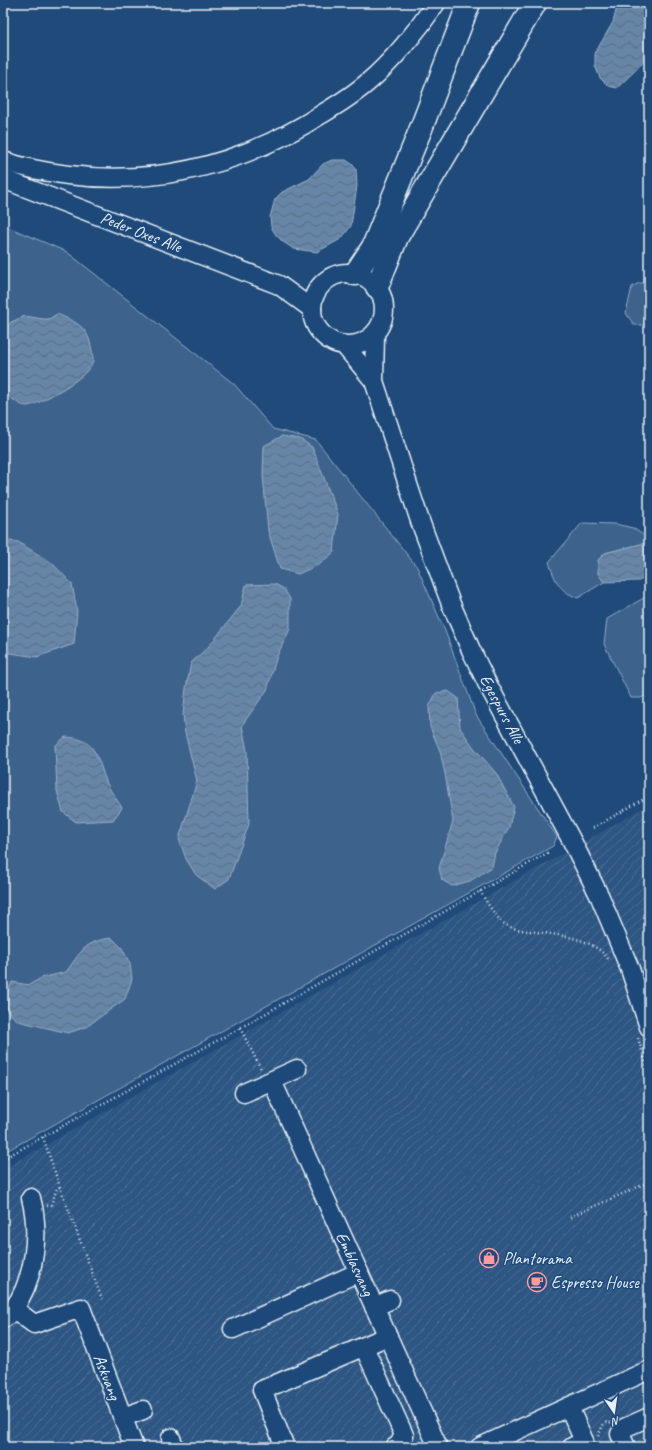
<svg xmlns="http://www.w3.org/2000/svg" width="652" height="1450" viewBox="0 0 652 1450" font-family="Caveat,sans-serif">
  <defs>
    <pattern id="industrial-furrows" width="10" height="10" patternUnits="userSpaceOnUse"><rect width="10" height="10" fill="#2e5683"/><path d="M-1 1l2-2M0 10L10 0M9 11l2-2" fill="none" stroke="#4c6f95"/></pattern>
    <pattern id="water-waves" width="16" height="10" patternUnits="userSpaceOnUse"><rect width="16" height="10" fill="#6685a7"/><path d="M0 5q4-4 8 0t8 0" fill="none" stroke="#596d82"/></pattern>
  </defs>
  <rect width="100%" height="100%" fill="#1f4a7a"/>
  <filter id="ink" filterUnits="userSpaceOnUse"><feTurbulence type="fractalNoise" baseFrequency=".025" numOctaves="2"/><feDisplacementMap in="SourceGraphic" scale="8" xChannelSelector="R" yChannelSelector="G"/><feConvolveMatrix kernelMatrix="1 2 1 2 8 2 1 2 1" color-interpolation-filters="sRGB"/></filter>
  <g filter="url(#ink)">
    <polygon fill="url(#industrial-furrows)" points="649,805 649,1447 3,1447 3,1169"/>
    <g fill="#3c628c" stroke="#92aac2">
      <polygon points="3,225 67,252 234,384 273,429 316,440 417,567 445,631 476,715 557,837 553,846 3,1153"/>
      <polygon points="639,283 649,283 649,325 634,325 626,313 632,287"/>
      <path d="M582,523L615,524L633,528L649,539V542L605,553L598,573L604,582L578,598C559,591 555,581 549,562Z"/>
      <polygon points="649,595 649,694 641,698 631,698 604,644 607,619"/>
    </g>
    <g fill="url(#water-waves)" stroke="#9ab0c7">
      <polygon points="618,3 649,3 649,54 642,64 617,88 608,86 600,78 595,66 595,53 613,22"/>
      <polygon points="332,160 346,160 352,164 356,169 357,186 351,226 341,239 317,252 294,249 283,242 276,235 271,227 270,217 275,199 282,192 309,179 323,164"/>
      <path d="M57,314C78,323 88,326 92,351C93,357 94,361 91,366C82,378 67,387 54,394C47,398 34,406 26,406C18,405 8,396 3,390V332L11,322L25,316L43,319H49Z"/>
      <polygon points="282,436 300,439 312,447 338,514 334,552 320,564 298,574 280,569 268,531 263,475 264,446"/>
      <polygon points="3,540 18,542 52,563 72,584 77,611 74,644 37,657 3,652"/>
      <polygon points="649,542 649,576 639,581 604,582 598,573 598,560 605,553"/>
      <polygon points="275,584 284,589 290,599 290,629 277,656 267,690 242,725 247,751 249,824 229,879 215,889 196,875 186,859 179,839 197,781 185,733 183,715 186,688 191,663 209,646 241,606 246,585"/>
      <polygon points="448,691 458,698 460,728 475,749 496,773 514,807 509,827 495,853 492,867 470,881 452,886 442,880 439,868 453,821 445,774 440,751 430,727 429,707 436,693"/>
      <path d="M65,737C96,738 97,757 106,781C109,790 117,799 122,808L113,820L76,822L63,812L57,791L55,746Z"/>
      <path d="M112,938L122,948L130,964L132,979L125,999L86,1027L68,1033L18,1021L7,1011L6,997L12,982L29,985L41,978L66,972C81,952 84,941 112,938Z"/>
    </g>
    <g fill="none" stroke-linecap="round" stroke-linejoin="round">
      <defs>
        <g id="minor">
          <path d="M3,161C24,168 46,172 68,175C159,186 245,163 322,114C337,105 353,95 367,83C392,62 418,30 436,3"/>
          <polyline points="3,179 279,285 312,309"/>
          <circle cx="348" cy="309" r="36"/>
          <polyline points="375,334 374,381 420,521 451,604 471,650 487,683 573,843 600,897 630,969 649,1027"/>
          <polyline points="344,345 374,381"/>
          <polyline points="272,1081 438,1447"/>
          <polyline points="244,1093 297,1069"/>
          <polyline points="374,1307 390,1300"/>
          <polyline points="14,1309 34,1324 81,1308 134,1447"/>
          <path d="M3,1319C7,1316 11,1313 14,1308C35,1279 40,1232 31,1198"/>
          <polyline points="233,1329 359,1272"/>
          <polyline points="364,1347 404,1435 398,1446 395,1447"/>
          <polyline points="569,1407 584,1441 572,1447"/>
          <polyline points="123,1417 143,1410"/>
          <polyline points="171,1438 174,1447"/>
          <polyline points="285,1447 262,1390 388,1336"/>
          <polyline points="480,1447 649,1370"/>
          <polyline points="626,1447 620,1434 624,1428 649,1417"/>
        </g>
        <g id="highway">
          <polyline points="355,274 373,247 422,126 469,3"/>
          <polyline points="377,287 397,237 535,3"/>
        </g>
      </defs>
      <use href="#minor" stroke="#e8f1f8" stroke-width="21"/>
      <use href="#highway" stroke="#e8f1f8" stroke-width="25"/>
      <g stroke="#e8f1f8" stroke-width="2.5" stroke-dasharray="1 3" stroke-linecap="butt">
        <polyline points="593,828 649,796"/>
        <path d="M480,891C486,901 493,913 501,921C508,928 520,930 529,931C555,935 592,936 608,959"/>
        <polyline points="240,1028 261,1069"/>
        <polyline points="638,1038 649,1073"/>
        <polyline points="43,1137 60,1187 102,1299"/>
        <polyline points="3,1159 240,1028 549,852"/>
        <polyline points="47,1206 51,1205 57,1188 60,1187"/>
        <polyline points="570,1217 649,1182"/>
        <polyline points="598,1436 603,1425 607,1422 611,1423"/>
      </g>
      <use href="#minor" stroke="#1f4a7a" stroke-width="18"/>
      <use href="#highway" stroke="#1f4a7a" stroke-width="22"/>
    </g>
  </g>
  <defs>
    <symbol id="shop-ring" viewBox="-11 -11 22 22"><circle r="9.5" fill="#1f4a7a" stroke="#ff9aa2" stroke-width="1.5"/><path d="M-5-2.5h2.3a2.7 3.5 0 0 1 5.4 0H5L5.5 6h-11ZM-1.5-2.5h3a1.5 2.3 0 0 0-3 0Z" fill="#ff9aa2"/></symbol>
    <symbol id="cafe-ring" viewBox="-11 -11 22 22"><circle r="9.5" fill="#1f4a7a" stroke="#ff9aa2" stroke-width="1.5"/><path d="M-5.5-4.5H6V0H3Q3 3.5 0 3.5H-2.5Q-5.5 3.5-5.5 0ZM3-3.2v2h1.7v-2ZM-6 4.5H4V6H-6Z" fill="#ff9aa2"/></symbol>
  </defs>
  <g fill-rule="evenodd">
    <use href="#shop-ring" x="478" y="1247" width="22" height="22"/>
    <use href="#cafe-ring" x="526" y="1271" width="22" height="22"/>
  </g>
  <g text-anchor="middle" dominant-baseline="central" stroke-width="3" stroke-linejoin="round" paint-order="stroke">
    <g font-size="17" fill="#e8f1f8" stroke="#1f4a7a">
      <text transform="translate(141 232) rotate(21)">Peder Oxes Alle</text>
      <text transform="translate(502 709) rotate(62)">Egespurs Alle</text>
      <text transform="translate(355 1264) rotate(65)">Emblasvang</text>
      <text transform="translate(107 1377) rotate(69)">Askvang</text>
    </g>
    <g font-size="17" fill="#e8f1f8" stroke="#1f4a7a" text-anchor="start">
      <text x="503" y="1258">Plantorama</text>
      <text x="551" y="1282">Espresso House</text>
    </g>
  </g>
  <rect width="652" height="1450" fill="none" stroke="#1f4a7a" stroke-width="16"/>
  <rect x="8" y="8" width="636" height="1434" fill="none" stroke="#e8f1f8" stroke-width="1.5" filter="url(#ink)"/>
  <g transform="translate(614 1412) rotate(167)" stroke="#1f4a7a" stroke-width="3" paint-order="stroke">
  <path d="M0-3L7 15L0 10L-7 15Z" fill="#e8f1f8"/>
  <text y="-6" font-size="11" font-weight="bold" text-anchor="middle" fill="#e8f1f8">N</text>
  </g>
</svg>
